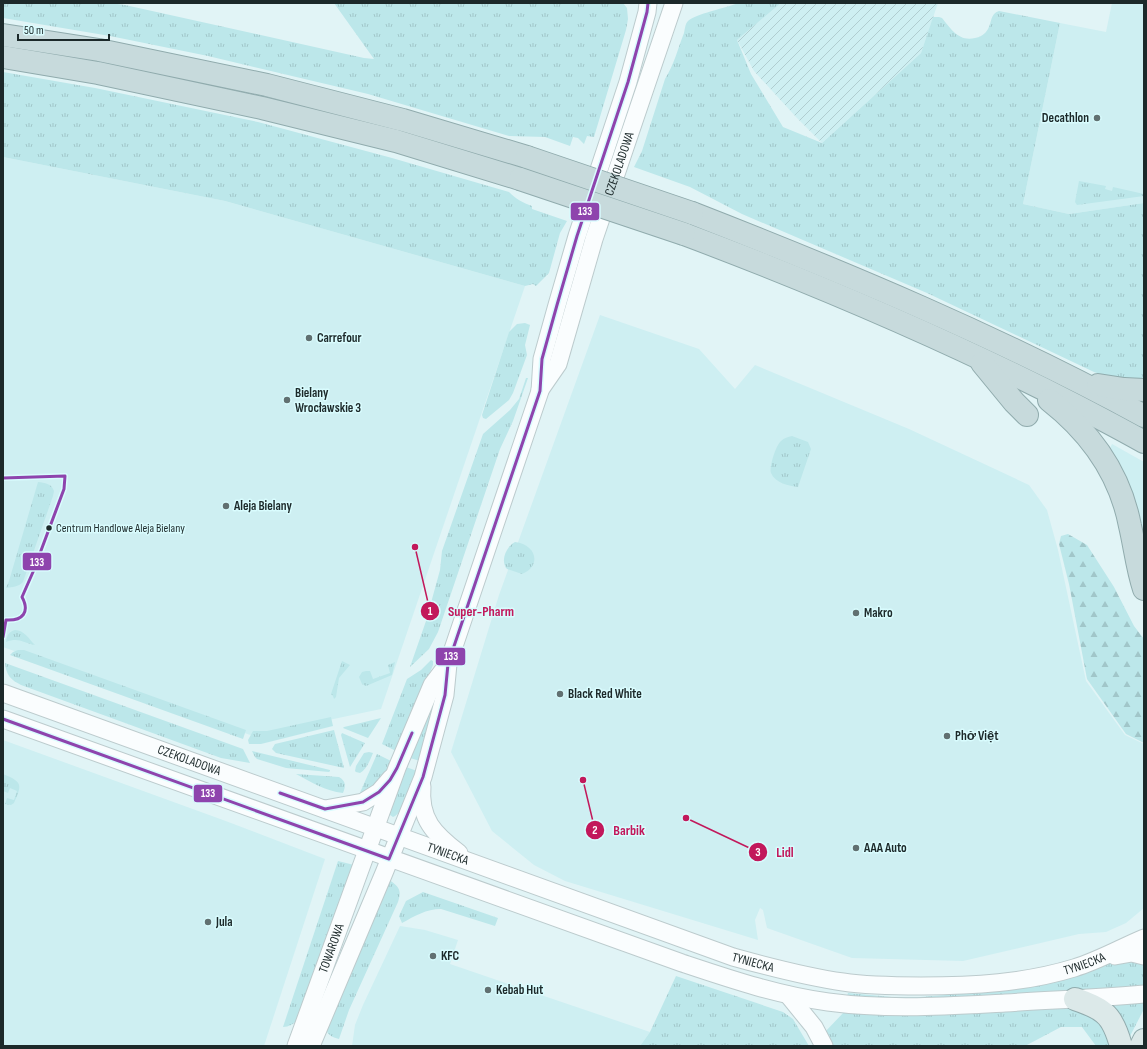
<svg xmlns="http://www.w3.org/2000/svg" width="1147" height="1049" viewBox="0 0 1147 1049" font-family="'Sofia Sans Condensed',sans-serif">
  <defs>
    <pattern id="industrial-furrows" width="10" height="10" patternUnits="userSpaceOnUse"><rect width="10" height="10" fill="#ceeff2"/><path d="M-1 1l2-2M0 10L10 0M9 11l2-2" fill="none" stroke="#b0cdd0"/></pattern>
    <pattern id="grass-tufts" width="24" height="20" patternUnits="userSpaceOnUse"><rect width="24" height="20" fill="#bce7ea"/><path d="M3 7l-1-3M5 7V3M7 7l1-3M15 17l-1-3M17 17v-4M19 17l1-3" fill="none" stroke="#a1c6c9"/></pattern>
    <pattern id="forest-firs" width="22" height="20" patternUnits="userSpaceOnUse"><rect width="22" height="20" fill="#bce7ea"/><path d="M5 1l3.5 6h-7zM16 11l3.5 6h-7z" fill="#a1c6c9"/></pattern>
  </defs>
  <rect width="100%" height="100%" fill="#e1f4f6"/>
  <g fill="#ceeff2">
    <polygon points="1112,3 1144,3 1144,203 1069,214 1023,204 1060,23 1106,32"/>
    <polygon points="3,157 225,201 525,286 381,709 253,736 3,647"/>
    <polygon points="600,315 699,349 735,389 755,365 909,429 1029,485 1047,510 1058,550 1086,681 1125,735 1144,744 1144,908 1126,923 1106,932 1079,934 963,961 852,958 767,928 763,910 760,908 755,920 758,940 565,881 534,865 492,831 451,752 499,595"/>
    <polygon points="1112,444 1144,462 1144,543 1107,454"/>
    <polygon points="3,740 223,820 325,859 264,1046 3,1046"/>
    <polygon points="400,926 425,930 458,940 450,964 650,1032 640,1046 352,1046 355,1025 363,1005"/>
  </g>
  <polygon fill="url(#industrial-furrows)" points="781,3 938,3 921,53 822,143 796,117 754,71 737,40"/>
  <g fill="url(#grass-tufts)">
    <polygon points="3,3 110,3 125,5 364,58 374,59 334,3 623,3 627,8 628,19 626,30 594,137 587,136 584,144 578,138 573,137 570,146 545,137 509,136 368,94 208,56 110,36 3,18"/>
    <path d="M738,3H781L737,40L751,74L783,127L822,143L921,53L933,17H939L942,18C951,29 959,42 975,38C981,37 985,34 988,29C992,22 990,14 999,11L1060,23L1023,204L1069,214L1144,203V381L1106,376L1094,372L927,293L742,214L690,187L634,167L642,151L665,79C674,65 678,48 684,33C685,29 685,24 688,21C695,14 726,8 738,3Z"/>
    <path d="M3,72L95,88L258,122L392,158L509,192C516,199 523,203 532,206V209L567,221L560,233L549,273L536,286L533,284L525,286L225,201L3,157Z"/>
    <polygon points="1079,181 1106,186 1105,189 1112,191 1113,187 1144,194 1144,196 1077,205 1075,202"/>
    <polygon points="525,323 530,325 525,345 527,355 513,393 509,400 486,419 483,418 482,415 509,332 517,324"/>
    <polygon points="526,378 528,378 513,421 500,449 438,632 429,649 410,667 426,621 440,570 442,551 483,434 510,410 519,399"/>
    <path d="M792,436L808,442L811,449L798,487C789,486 775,483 771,473C769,467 776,445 781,441C784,438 788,437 792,436Z"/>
    <path d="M38,482C45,483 51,483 54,491L53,496L23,582C18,587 13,587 6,588L9,581Z"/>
    <path d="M515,542C535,544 543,565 522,574L507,569C500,561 506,547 515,542Z"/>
    <path d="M15,630C24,630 29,639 35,645C23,643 19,637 6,642C7,636 8,632 15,630Z"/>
    <polygon points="18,650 24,650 246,730 243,739 10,655 13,652"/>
    <polygon points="431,660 433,661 433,665 398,751 396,751 382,744 407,679 421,670"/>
    <polygon points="342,661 350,665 339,678 336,697 334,699 333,696 331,694"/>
    <polygon points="395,662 392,675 366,686 362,684 359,677 362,672 366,671 370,671 373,679 390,673 388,665"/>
    <path d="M5,663L243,749L250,763L221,758L21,685C11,680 6,675 5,663Z"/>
    <polygon points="431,710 433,711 420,761 410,758"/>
    <polygon points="331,717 333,726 261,744 249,744 248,740 253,731 267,731"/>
    <polygon points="381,718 368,738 343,728 344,727"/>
    <polygon points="334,730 344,768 276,753 272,749 275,744"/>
    <polygon points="342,733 365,743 350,767 341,735"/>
    <polygon points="252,751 330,770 330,771 329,772 286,768 257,759 255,757"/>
    <path d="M369,752L373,753C370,760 367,769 360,773L356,772L355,771L356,766L364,753Z"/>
    <polygon points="377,754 393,762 384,776 378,783 359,795"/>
    <path d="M406,767L417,771C412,783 405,813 393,817L390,815V811Z"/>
    <path d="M3,774C23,782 22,785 14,803L11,805L5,804L7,798L14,800L17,791L10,788L8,793L3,791Z"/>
    <path d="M296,774L339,777C346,781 346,786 343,793C325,791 311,782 296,774Z"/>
    <path d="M338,861L354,865L298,1020C293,1024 289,1027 283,1027Z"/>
    <path d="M388,879C399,887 402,889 398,902L349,1010L339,1039C332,1037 327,1035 325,1027Z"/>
    <path d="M423,892L498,918L495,926L441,909C426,909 415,916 402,923L399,916L406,901Z"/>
    <polygon points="1125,959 1144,963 1144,987 1114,988 914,999 847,996 848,993 892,997 920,997 971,993 1011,988 1099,967"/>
    <polygon points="676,976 783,1012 793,1019 809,1046 640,1046 650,1032"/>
    <polygon points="1144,1001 1144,1009 1128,1040 1107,1004"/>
    <polygon points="1054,1009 1077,1009 1092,1015 1103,1025 1109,1035 1109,1046 1096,1046 1082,1027 1061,1027 1025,1046 832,1046 824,1033 844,1012 888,1015 947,1014"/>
  </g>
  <polygon fill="url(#forest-firs)" points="1068,534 1087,545 1114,587 1134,626 1144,639 1144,743 1126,734 1087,679 1069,584 1059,544 1061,536"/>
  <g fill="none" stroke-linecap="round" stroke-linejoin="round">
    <defs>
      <g id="minor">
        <path id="s1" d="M540,390L558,364L594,239L674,3"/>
        <path id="s2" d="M3,693L733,957C769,967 806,977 843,982C869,986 895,986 921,986C973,986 1025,983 1074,968C1100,960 1120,948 1144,938"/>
        <path d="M3,719L682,963C730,979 777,995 828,1002C887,1010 946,1006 1005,1003C1052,1000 1098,998 1144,994"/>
        <path d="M422,786C419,819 434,834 459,853"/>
        <polyline points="325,809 363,802 379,792 391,778"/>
        <polyline points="1115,956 1132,953 1144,956"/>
        <polyline points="788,995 814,1027 824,1046"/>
        <path id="s3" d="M296,1046L397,768L432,685L448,664"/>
        <polyline points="311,1046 384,873 423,777 445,695 448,664 540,391 542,359 557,305 577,236 628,82 647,12 648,3"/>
      </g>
      <g id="major">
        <path d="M1075,999C1084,1002 1096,1006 1104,1013C1113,1020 1118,1035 1121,1046"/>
        <polyline points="1141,1046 1144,1040"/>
      </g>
      <g id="highway">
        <polyline points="3,35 99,50 267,85 403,120 527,157"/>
        <polyline points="3,57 98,73 262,108 396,141 520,179"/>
        <path d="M692,213C846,273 999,337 1144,416"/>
        <path d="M684,234C817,284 948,340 1075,405C1098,417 1121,429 1144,442"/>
        <polyline points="982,363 1014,402 1027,415"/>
        <polyline points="1098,385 1124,389 1144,390"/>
        <path d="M1049,400C1091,433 1120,473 1130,526C1135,547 1137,568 1144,589"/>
      </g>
    </defs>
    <use href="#minor" stroke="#bccbcd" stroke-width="19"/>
    <use href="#major" stroke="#90abad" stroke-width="24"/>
    <use href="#highway" stroke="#90abad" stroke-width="24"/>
    <use href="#minor" stroke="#fafdfe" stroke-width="17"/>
    <use href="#major" stroke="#dce9e9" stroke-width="22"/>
    <use href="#highway" stroke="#c7dadc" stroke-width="22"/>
    <defs>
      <g id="highway-bridge">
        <polyline points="527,157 692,213"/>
        <polyline points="520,179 684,234"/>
      </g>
    </defs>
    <use href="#highway-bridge" stroke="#90abad" stroke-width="24" stroke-linecap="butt"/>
    <use href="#highway-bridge" stroke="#c7dadc" stroke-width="22"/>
    <defs>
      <g id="bus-1">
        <path d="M3,478L65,476L64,489L33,572L22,597C30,612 23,621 6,620L3,637"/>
        <polyline points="3,719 389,859 423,777 445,695 448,664 540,391 542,359 557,305 577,236 628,82 647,12 648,3"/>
        <polyline points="280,793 325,809 363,802 379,792 390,780 397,768 412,733"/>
      </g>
    </defs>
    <use href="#bus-1" stroke="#d9fcfe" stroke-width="6"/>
    <use href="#bus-1" stroke="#8e44ad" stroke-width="3"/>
  </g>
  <g fill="#617071" stroke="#d9fcfe" stroke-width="1.5">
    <circle cx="1097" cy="118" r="4"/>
    <circle cx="309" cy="338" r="4"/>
    <circle cx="287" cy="400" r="4"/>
    <circle cx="226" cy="506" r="4"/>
    <circle cx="856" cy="613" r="4"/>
    <circle cx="560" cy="694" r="4"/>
    <circle cx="947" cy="736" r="4"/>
    <circle cx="856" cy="848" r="4"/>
    <circle cx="208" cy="922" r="4"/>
    <circle cx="433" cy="956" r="4"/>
    <circle cx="488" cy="990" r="4"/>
  </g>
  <circle fill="#1c292a" stroke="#d9fcfe" stroke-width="1.5" cx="49" cy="528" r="3.5"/>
  <g text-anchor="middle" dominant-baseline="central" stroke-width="3" stroke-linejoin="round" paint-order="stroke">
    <g font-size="12" fill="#1c292a" stroke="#d9fcfe" text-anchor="start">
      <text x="56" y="528">Centrum Handlowe Aleja Bielany</text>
    </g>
    <g font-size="13" font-weight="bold" fill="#1c292a" stroke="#d9fcfe" text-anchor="start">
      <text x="1089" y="118" text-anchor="end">Decathlon</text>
      <text x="317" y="338">Carrefour</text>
      <text x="295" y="393">Bielany<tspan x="295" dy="15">Wrocławskie 3</tspan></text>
      <text x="234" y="506">Aleja Bielany</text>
      <text x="864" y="613">Makro</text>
      <text x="568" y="694">Black Red White</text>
      <text x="955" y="736">Phở Việt</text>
      <text x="864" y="848">AAA Auto</text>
      <text x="216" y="922">Jula</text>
      <text x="441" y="956">KFC</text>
      <text x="496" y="990">Kebab Hut</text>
    </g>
    <g font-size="13" fill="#1c292a" stroke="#d9fcfe">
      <text stroke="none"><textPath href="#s1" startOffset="241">CZEKOLADOWA</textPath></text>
      <text stroke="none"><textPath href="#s2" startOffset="198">CZEKOLADOWA</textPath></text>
      <text stroke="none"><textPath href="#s2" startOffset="473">TYNIECKA</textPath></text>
      <text stroke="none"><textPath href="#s3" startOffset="104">TOWAROWA</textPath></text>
      <text stroke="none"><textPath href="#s2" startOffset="797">TYNIECKA</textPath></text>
      <text stroke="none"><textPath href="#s2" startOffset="1133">TYNIECKA</textPath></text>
    </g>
  </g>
  <path fill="none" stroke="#c2185b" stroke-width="1.5" d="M415 547L430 611M583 780L595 830M686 818L758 852"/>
  <g fill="#c2185b" stroke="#d9fcfe" stroke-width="1.5">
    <circle cx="415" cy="547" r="4"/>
    <circle cx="583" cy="780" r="4"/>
    <circle cx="686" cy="818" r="4"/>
    <circle cx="430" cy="611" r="10"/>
    <circle cx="595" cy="830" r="10"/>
    <circle cx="758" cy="852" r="10"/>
  </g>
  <g font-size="12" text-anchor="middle" font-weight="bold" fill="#fff">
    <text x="430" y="615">1</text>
    <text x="595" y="834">2</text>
    <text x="758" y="856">3</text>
  </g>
  <g font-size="14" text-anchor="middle" font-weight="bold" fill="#c2185b" stroke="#d9fcfe" stroke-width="3" stroke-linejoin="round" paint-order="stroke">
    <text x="481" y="616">Super-Pharm</text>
    <text x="629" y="835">Barbik</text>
    <text x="785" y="857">Lidl</text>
  </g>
  <g stroke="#d9fcfe" stroke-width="1.5">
    <rect x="570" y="202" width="30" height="19" rx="4" fill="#8e44ad"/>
    <rect x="22" y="552" width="30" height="19" rx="4" fill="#8e44ad"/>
    <rect x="435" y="647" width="31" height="19" rx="4" fill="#8e44ad"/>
    <rect x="193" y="784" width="30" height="19" rx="4" fill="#8e44ad"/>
  </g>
  <g font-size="11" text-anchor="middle" font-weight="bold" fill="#fff">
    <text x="585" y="215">133</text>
    <text x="37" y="566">133</text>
    <text x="451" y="660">133</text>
    <text x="208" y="797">133</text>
  </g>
  <rect width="1147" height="1049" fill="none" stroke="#1c292a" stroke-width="8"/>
  <path d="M18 34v6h91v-6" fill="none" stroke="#1c292a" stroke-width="2"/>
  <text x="24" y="34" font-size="12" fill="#1c292a" stroke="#d9fcfe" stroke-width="3" paint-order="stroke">50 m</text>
</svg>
